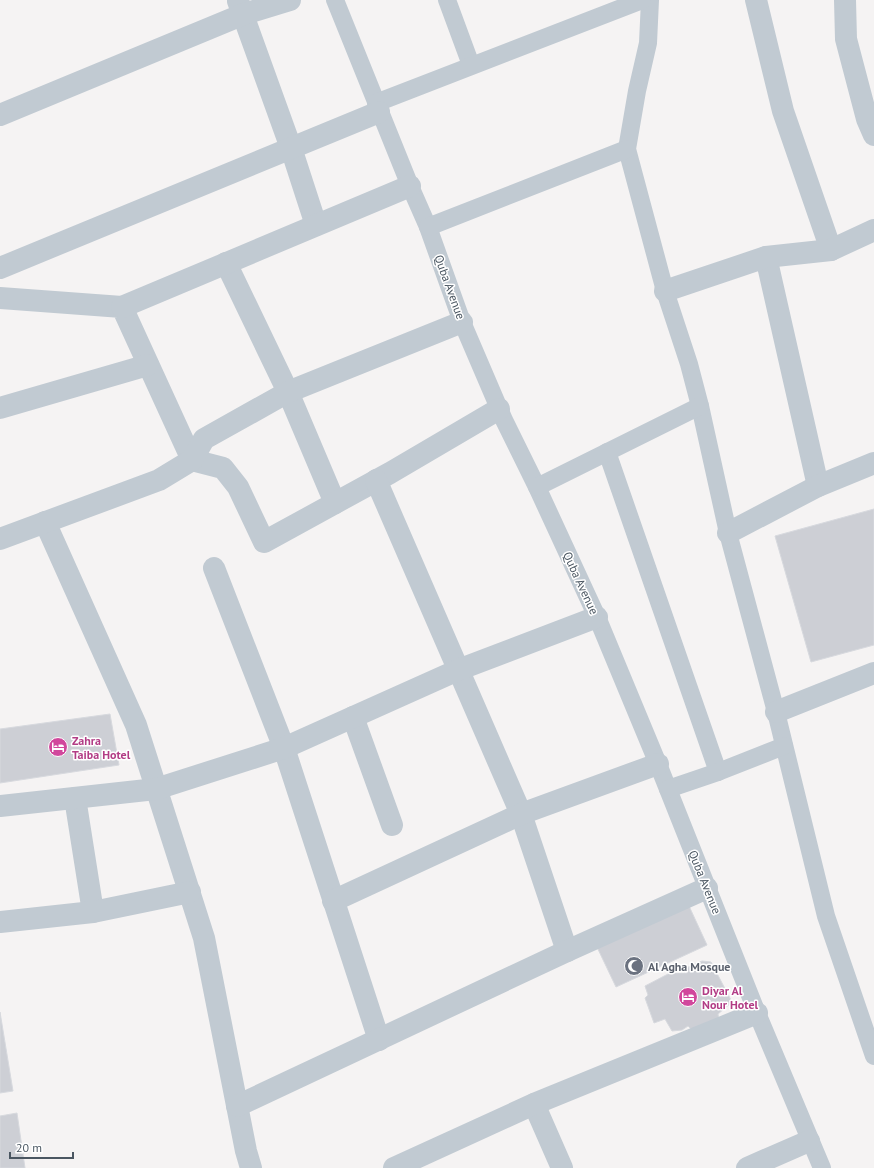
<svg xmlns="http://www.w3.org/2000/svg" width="874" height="1168" viewBox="0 0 874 1168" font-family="'PT Sans',sans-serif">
  <rect width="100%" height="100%" fill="#f5f3f3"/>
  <g fill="#cdcfd5" stroke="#d7d9de">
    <polygon points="874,509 874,645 811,662 775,536"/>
    <polygon points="110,714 119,765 0,783 0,729"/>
    <polygon points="689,906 707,945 616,987 596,945"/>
    <polygon points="702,961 711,962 732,1002 718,1014 719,1020 692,1030 688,1026 682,1030 672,1031 665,1019 654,1023 645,998 648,995 645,986 670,973 687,973 686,968"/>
    <polygon points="0,1012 13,1091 0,1093"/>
    <polygon points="17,1113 25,1168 0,1168 0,1116"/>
  </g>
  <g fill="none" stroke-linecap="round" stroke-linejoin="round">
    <g stroke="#c1cad2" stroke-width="18">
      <polyline points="335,0 410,186 428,227 462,322 504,420 537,487 597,617 658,764 757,1013 822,1168"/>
      <polyline points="447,0 471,65"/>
      <polyline points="650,0 648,43 637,91 627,149 665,291 689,364 700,406 728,533 776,712 826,916 874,1056"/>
      <polyline points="376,103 642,0"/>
      <polyline points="428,227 627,149"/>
      <polyline points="607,452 718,772"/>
      <polyline points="537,487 700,406"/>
      <polyline points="668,789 718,772 784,746"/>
    </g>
    <g stroke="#c1cad2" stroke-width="22">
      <polyline points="756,0 783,111 831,250"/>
      <polyline points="845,0 846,39 867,119 874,135"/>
      <polyline points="238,1 291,148 316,225"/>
      <polyline points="0,115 244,14 290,0"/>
      <polyline points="766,257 818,486"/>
      <polyline points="226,263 288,392 335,503"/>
      <polyline points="0,268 379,112"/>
      <polyline points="665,291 766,257 831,250 874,230"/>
      <polyline points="0,298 122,307 192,460 223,468 238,487 264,542 390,473 499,409"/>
      <polyline points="122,307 410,186"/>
      <polyline points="0,408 148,365"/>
      <polyline points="376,480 521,814 567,951"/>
      <polyline points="45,522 136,725 204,938 246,1151 251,1168"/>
      <polyline points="728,533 818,486 874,463"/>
      <polyline points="0,539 159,480 192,460 204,439 288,392 462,322"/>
      <polyline points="214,568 284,748 379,1040"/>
      <polyline points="776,712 874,673"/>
      <polyline points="353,717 392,825"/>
      <polyline points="75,798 93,912"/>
      <polyline points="0,806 156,789 284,748 458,670 597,617"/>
      <polyline points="333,901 521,814 658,764"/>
      <polyline points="0,922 93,912 190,892"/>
      <polyline points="534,1104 562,1168"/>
      <polyline points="237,1106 567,951 707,888"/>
      <polyline points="394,1168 534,1104 757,1013"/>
      <polyline points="747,1168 809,1141"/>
    </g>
  </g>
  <defs>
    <symbol id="hotel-disc" viewBox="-11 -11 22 22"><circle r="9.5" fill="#d1479c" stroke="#fff"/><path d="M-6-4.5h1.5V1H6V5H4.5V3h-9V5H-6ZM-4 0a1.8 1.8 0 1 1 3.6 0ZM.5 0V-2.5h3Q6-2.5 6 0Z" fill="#fff"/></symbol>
    <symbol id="mosque-disc" viewBox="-11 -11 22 22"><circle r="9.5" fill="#6b7280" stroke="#fff"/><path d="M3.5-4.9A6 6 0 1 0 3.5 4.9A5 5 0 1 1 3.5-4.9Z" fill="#fff"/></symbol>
  </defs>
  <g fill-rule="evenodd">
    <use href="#hotel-disc" x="47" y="736" width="22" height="22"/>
    <use href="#mosque-disc" x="623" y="955" width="22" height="22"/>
    <use href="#hotel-disc" x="677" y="986" width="22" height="22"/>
  </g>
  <g text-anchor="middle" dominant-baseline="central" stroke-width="3" stroke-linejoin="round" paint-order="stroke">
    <g font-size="12" fill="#4a5661" stroke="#fff">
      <text transform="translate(450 287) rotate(70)">Quba Avenue</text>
      <text transform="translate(581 583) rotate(65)">Quba Avenue</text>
      <text transform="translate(705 882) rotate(68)">Quba Avenue</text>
    </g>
    <g font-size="12" font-weight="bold" fill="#b23c85" stroke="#fff" text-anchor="start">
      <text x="72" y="740">Zahra<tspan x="72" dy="14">Taiba Hotel</tspan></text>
      <text x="702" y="990">Diyar Al<tspan x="702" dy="14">Nour Hotel</tspan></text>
    </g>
    <g font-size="12" font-weight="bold" fill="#5b616d" stroke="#fff" text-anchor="start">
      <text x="648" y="966">Al Agha Mosque</text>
    </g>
  </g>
  <path d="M10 1152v6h63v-6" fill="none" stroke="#4a5661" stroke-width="2"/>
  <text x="16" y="1152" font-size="12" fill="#4a5661" stroke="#ffffff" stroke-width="3" paint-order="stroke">20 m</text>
</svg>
